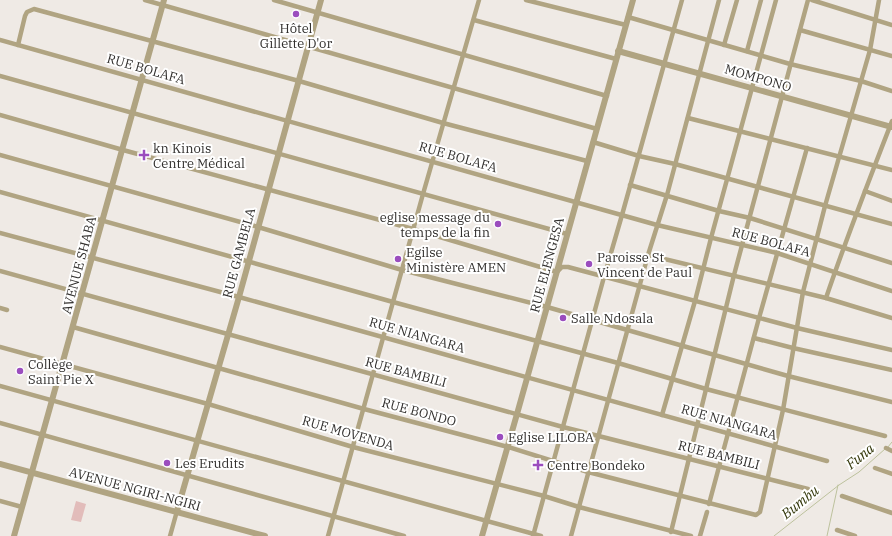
<svg xmlns="http://www.w3.org/2000/svg" width="892" height="536" viewBox="0 0 892 536" font-family="'IBM Plex Serif',serif">
  <rect width="100%" height="100%" fill="#efeae5"/>
  <polygon fill="#e2bcba" points="76,501 86,504 81,522 71,520"/>
  <g fill="none" stroke-linecap="round" stroke-linejoin="round">
    <g stroke="#bdc29d" stroke-width="1">
      <polyline points="888,447 892,442"/>
      <polyline points="774,536 839,485 859,472 885,449"/>
      <polyline points="827,536 838,485"/>
    </g>
    <g stroke="#b0a482" stroke-width="4.5">
      <polyline points="145,0 597,129"/>
      <polyline points="274,0 607,96"/>
      <polyline points="526,0 626,25"/>
      <polyline points="812,0 892,25"/>
      <polyline points="628,17 790,64 861,81 892,91"/>
      <polyline points="474,20 616,59"/>
      <polyline points="800,30 892,56"/>
      <polyline points="0,40 657,225 777,253 892,291"/>
      <polyline points="18,45 25,16 27,12 34,9 299,81 443,123 587,161"/>
      <polyline points="724,45 737,0"/>
      <polyline points="747,51 761,0"/>
      <polyline points="0,76 567,234"/>
      <polyline points="0,115 123,150 413,229 557,272 562,267 568,267 797,328 892,350"/>
      <polyline points="688,118 892,170"/>
      <polyline points="593,142 639,156 675,164 892,224"/>
      <polyline points="0,155 258,227 402,270 547,307 788,376 892,402"/>
      <polyline points="630,185 719,211 750,218 892,263"/>
      <polyline points="865,191 892,201"/>
      <polyline points="0,192 393,302 618,363 706,389 885,436"/>
      <polyline points="0,233 239,297 827,461"/>
      <polyline points="648,255 826,298 892,318"/>
      <polyline points="0,271 563,427 808,489"/>
      <path d="M826,298C846,239 869,180 892,121"/>
      <polyline points="0,308 7,310"/>
      <polyline points="73,327 364,409 508,447 588,472 756,515 760,512 783,410 803,292 825,206 870,50 879,0"/>
      <polyline points="754,338 793,348 892,370"/>
      <polyline points="0,347 208,404 353,447 544,496 579,507 691,536"/>
      <polyline points="0,386 541,536"/>
      <polyline points="662,415 695,301 711,238 776,0"/>
      <polyline points="0,423 404,536"/>
      <polyline points="886,448 892,451"/>
      <polyline points="875,468 892,474"/>
      <polyline points="842,496 892,513"/>
      <polyline points="0,501 22,507"/>
      <polyline points="709,504 759,318 807,148"/>
      <polyline points="837,530 855,536"/>
      <polyline points="671,532 734,275 808,0"/>
      <polyline points="170,536 177,511"/>
      <polyline points="328,536 423,194 479,0"/>
      <polyline points="533,536 604,277 622,215 682,0"/>
      <polyline points="571,536 648,255 667,195 719,0"/>
      <polyline points="700,536 707,512"/>
    </g>
    <g stroke="#b0a482" stroke-width="6">
      <polyline points="618,51 892,127"/>
      <polyline points="0,464 265,536"/>
      <polyline points="177,511 239,297 321,0"/>
      <polyline points="14,536 164,0"/>
      <polyline points="482,536 517,414 633,0"/>
    </g>
  </g>
  <g fill="#9b4dbe" stroke="#fff" stroke-width="1.5">
    <circle cx="296" cy="14" r="4"/>
    <path d="M142 149h4v4h4v4h-4v4h-4v-4h-4v-4h4z"/>
    <circle cx="498" cy="224" r="4"/>
    <circle cx="398" cy="259" r="4"/>
    <circle cx="589" cy="264" r="4"/>
    <circle cx="563" cy="318" r="4"/>
    <circle cx="20" cy="371" r="4"/>
    <circle cx="500" cy="437" r="4"/>
    <circle cx="167" cy="463" r="4"/>
    <path d="M536 459h4v4h4v4h-4v4h-4v-4h-4v-4h4z"/>
  </g>
  <g text-anchor="middle" dominant-baseline="central" stroke-width="4" stroke-linejoin="round" paint-order="stroke">
    <g font-size="13" fill="#312f2d" stroke="#fff" text-anchor="start">
      <text x="296" y="28" text-anchor="middle">Hôtel<tspan x="296" dy="15">Gillette D'or</tspan></text>
      <text x="153" y="148">kn Kinois<tspan x="153" dy="15">Centre Médical</tspan></text>
      <text x="490" y="217" text-anchor="end">eglise message du<tspan x="490" dy="15">temps de la fin</tspan></text>
      <text x="406" y="252">Egilse<tspan x="406" dy="15">Ministère AMEN</tspan></text>
      <text x="597" y="257">Paroisse St<tspan x="597" dy="15">Vincent de Paul</tspan></text>
      <text x="571" y="318">Salle Ndosala</text>
      <text x="28" y="364">Collège<tspan x="28" dy="15">Saint Pie X</tspan></text>
      <text x="508" y="437">Eglise LILOBA</text>
      <text x="175" y="463">Les Erudits</text>
      <text x="547" y="465">Centre Bondeko</text>
    </g>
    <g font-size="13" fill="#312f2d" stroke="#fff">
      <text transform="translate(146 69) rotate(16)">RUE BOLAFA</text>
      <text transform="translate(758 78) rotate(16)">MOMPONO</text>
      <text transform="translate(458 157) rotate(16)">RUE BOLAFA</text>
      <text transform="translate(771 242) rotate(15)">RUE BOLAFA</text>
      <text transform="translate(239 253) rotate(-75)">RUE GAMBELA</text>
      <text transform="translate(79 265) rotate(-75)">AVENUE SHABA</text>
      <text transform="translate(547 265) rotate(-75)">RUE ELENGESA</text>
      <text transform="translate(417 335) rotate(16)">RUE NIANGARA</text>
      <text transform="translate(406 372) rotate(15)">RUE BAMBILI</text>
      <text transform="translate(419 412) rotate(15)">RUE BONDO</text>
      <text transform="translate(729 422) rotate(16)">RUE NIANGARA</text>
      <text transform="translate(348 433) rotate(16)">RUE MOVENDA</text>
      <text transform="translate(719 455) rotate(14)">RUE BAMBILI</text>
      <text transform="translate(135 489) rotate(15)">AVENUE NGIRI-NGIRI</text>
    </g>
    <g font-size="14" font-style="italic" fill="#34380b" stroke="#fff">
      <text transform="translate(860 456) rotate(-39)">Funa</text>
      <text transform="translate(800 502) rotate(-39)">Bumbu</text>
    </g>
  </g>
</svg>
